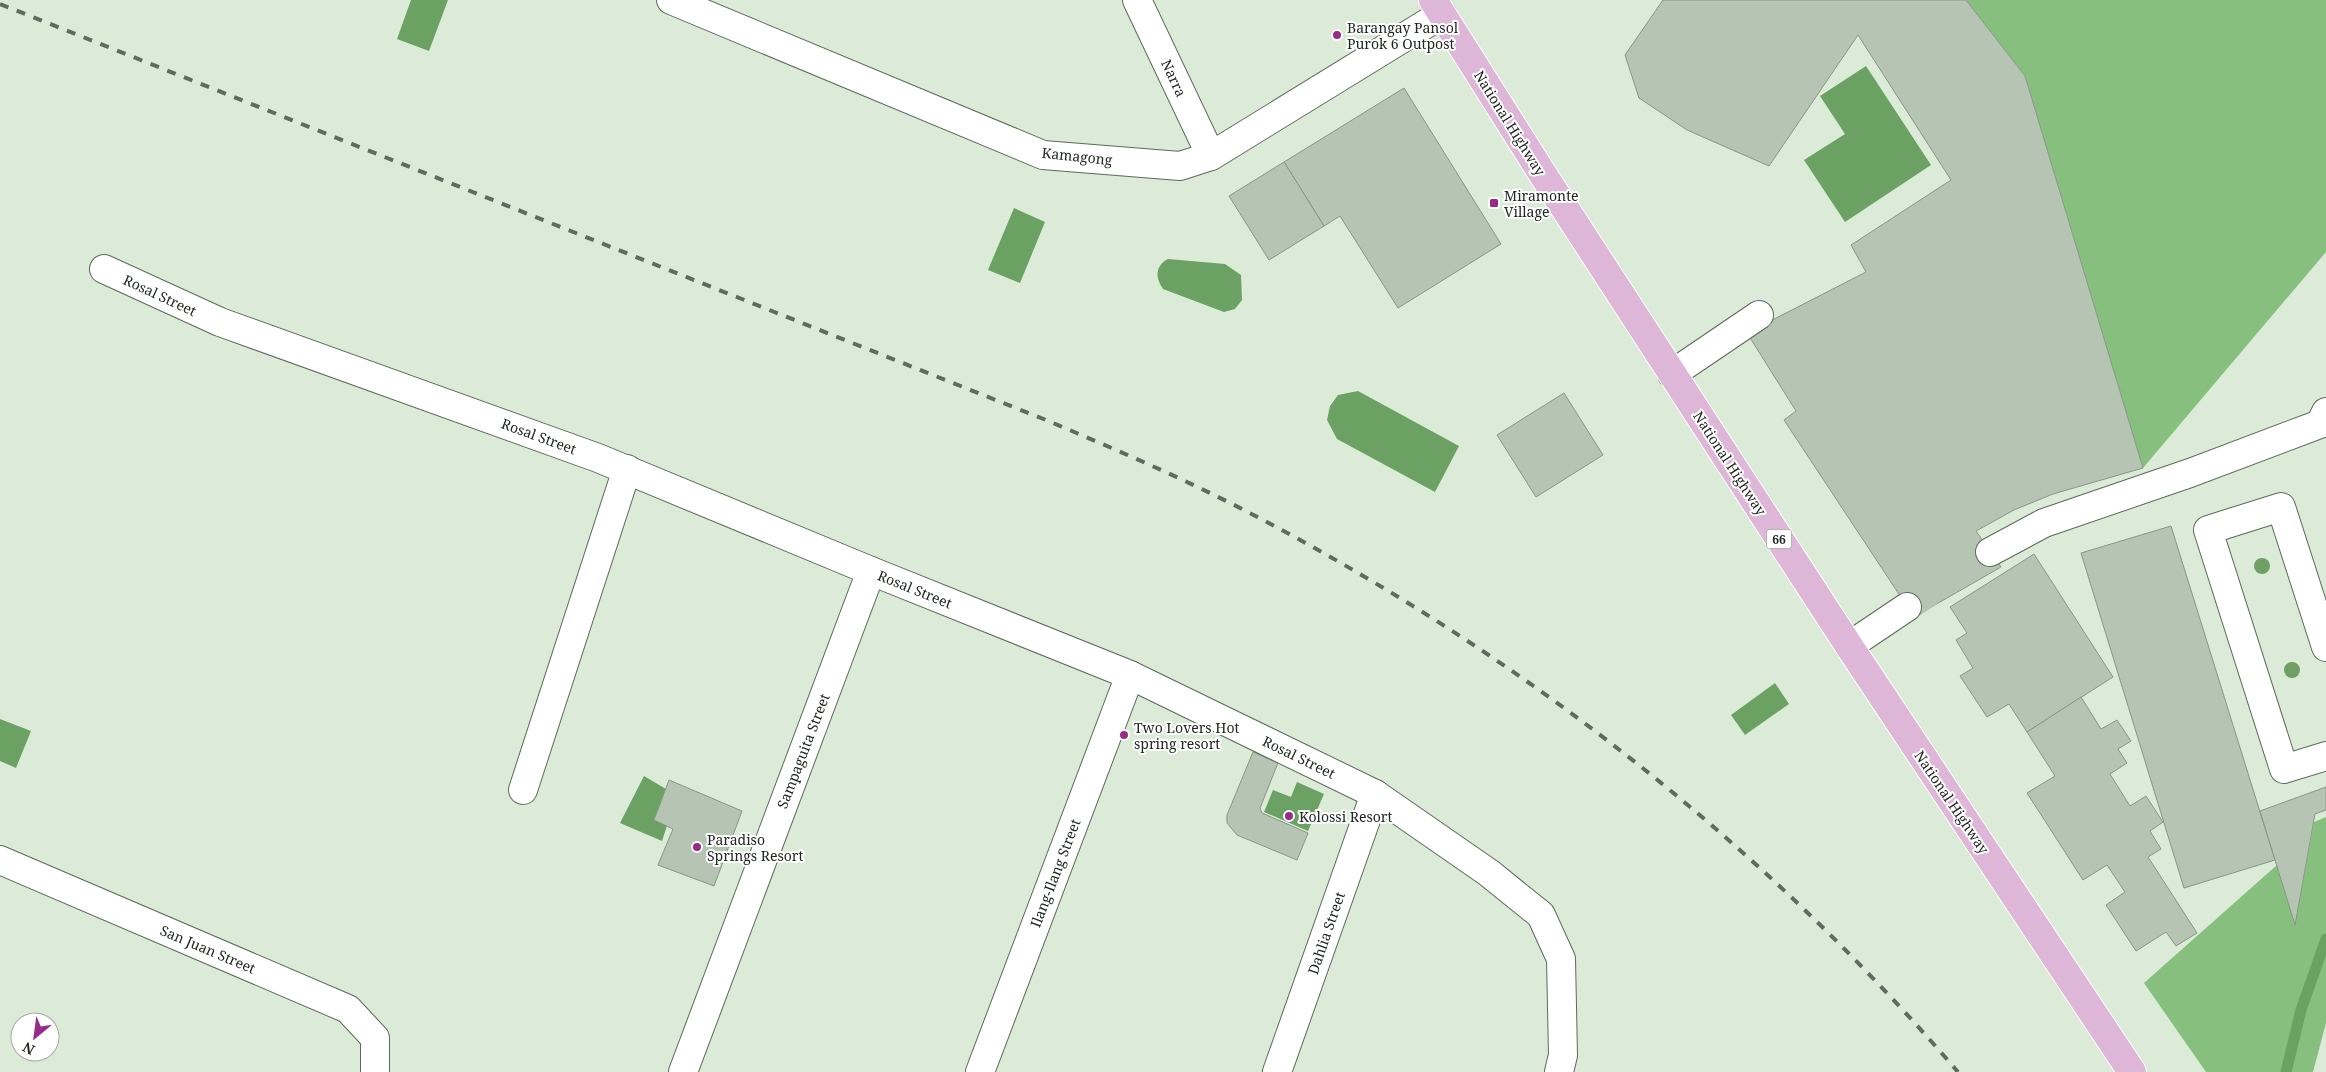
<svg xmlns="http://www.w3.org/2000/svg" width="2326" height="1072" viewBox="0 0 2326 1072" font-family="'Noto Serif',serif">
  <rect width="100%" height="100%" fill="#dbebd8"/>
  <g fill="#87bf7f">
    <polygon points="1966,0 2326,0 2326,252 2143,468 2025,76"/>
    <polygon points="2326,817 2326,1023 2313,1072 2206,1072 2144,983 2277,865 2295,924 2314,822"/>
  </g>
  <g fill="#6ba263">
    <polygon points="411,0 448,0 429,51 397,39"/>
    <polygon points="1866,66 1931,165 1845,222 1804,160 1845,134 1820,96"/>
    <polygon points="1014,208 1045,222 1020,283 988,270"/>
    <path d="M1168,259L1225,264L1241,275L1242,300L1235,309L1224,312L1163,289C1155,277 1155,266 1168,259Z"/>
    <polygon points="1358,391 1459,446 1435,492 1337,439 1327,420 1330,406 1338,395"/>
    <polygon points="1775,683 1789,704 1745,735 1731,715"/>
    <polygon points="0,719 31,731 16,768 0,761"/>
    <polygon points="644,776 666,789 654,820 667,826 662,841 620,823"/>
    <polygon points="1297,782 1324,794 1308,831 1264,812 1273,790 1291,797"/>
  </g>
  <g fill="none" stroke-linecap="round" stroke-linejoin="round">
    <polyline stroke="#6ba263" stroke-width="11" points="2286,1072 2301,1010 2326,939"/>
  </g>
  <g fill="#b5c4b3" stroke="#879685">
    <polygon points="1663,0 1966,0 2025,76 2143,468 2053,494 2014,510 1976,531 2001,567 1914,617 1784,420 1796,411 1747,333 1866,272 1851,245 1951,180 1858,35 1769,166 1687,130 1639,98 1625,55"/>
    <polygon points="1404,88 1501,244 1398,308 1340,216 1324,226 1284,162"/>
    <polygon points="1284,162 1324,226 1269,260 1229,196"/>
    <polygon points="1564,393 1603,455 1536,497 1497,435"/>
    <polygon points="2171,526 2275,860 2184,888 2081,553"/>
    <polygon points="2034,554 2113,677 2027,732 2009,704 1987,717 1960,676 1973,668 1956,640 1967,633 1950,607"/>
    <polygon points="2081,697 2101,729 2117,720 2131,741 2118,749 2127,763 2110,774 2130,806 2146,796 2163,822 2150,831 2161,849 2148,857 2197,933 2176,946 2166,932 2136,951 2106,905 2125,892 2107,865 2083,880 2027,793 2055,776 2027,732"/>
    <polygon points="1253,752 1278,763 1260,808 1262,813 1308,833 1297,860 1237,835 1227,823 1227,815"/>
    <polygon points="669,780 742,811 714,886 658,865 673,829 654,820"/>
    <polygon points="2326,787 2326,810 2315,814 2295,925 2260,811"/>
  </g>
  <g fill="none" stroke-linecap="round" stroke-linejoin="round">
    <polyline stroke="#b6c4b3" stroke-width="28" stroke-dasharray="28 14" stroke-linecap="butt" points="1907,607 1990,552"/>
    <defs>
      <g id="minor">
        <polyline points="671,0 1043,155 1180,166 1211,156 1442,14"/>
        <polyline points="1137,0 1211,156"/>
        <polyline points="104,269 220,322 598,458 871,571 1130,675 1375,794 1489,873 1541,915 1561,959 1563,1055 1559,1072"/>
        <polyline points="1672,374 1759,315"/>
        <polyline points="1990,552 2044,523 2190,473 2320,424 2326,412"/>
        <polyline points="1849,646 1907,607"/>
        <polyline points="2326,647 2281,507 2208,530 2284,769 2326,756"/>
        <polyline points="523,790 627,469"/>
        <polyline points="0,860 348,1009 375,1038 375,1072"/>
        <polyline points="683,1072 871,571"/>
        <polyline points="980,1072 1130,675"/>
        <polyline points="1277,1072 1375,794"/>
      </g>
      <polyline id="major" points="1433,0 1540,170 1849,646 2132,1072"/>
    </defs>
    <use href="#minor" stroke="#5c6a5a" stroke-width="30"/>
    <use href="#major" stroke="#fff" stroke-width="30"/>
    <use href="#minor" stroke="#fff" stroke-width="28"/>
    <use href="#major" stroke="#deb6d7" stroke-width="28"/>
    <path stroke="#616a5f" stroke-width="4" stroke-dasharray="9 9" stroke-linecap="butt" d="M0,4L1046,420C1112,448 1178,476 1242,509C1515,650 1758,839 1958,1072"/>
  </g>
  <g fill="#6f9f65">
    <circle cx="2262" cy="566" r="8"/>
    <circle cx="2292" cy="670" r="8"/>
  </g>
  <g fill="#982a8a" stroke="#fff" stroke-width="2">
    <circle cx="1337" cy="35" r="5"/>
    <rect x="1489" y="198" width="10" height="10" rx="2.5"/>
    <circle cx="1124" cy="735" r="5"/>
    <circle cx="1289" cy="816" r="5"/>
    <circle cx="697" cy="847" r="5"/>
  </g>
  <g text-anchor="middle" dominant-baseline="central" stroke-width="4" stroke-linejoin="round" paint-order="stroke">
    <rect fill="#fff" stroke="#646864" stroke-width="1" x="1766.5" y="529.5" width="25" height="19" rx="4"/>
    <g font-size="12" font-weight="bold" fill="#212721">
      <text x="1779" y="539">66</text>
    </g>
    <g font-size="14" fill="#212721" stroke="#fff" text-anchor="start">
      <text x="1347" y="27">Barangay Pansol<tspan x="1347" dy="16">Purok 6 Outpost</tspan></text>
      <text x="1504" y="195">Miramonte<tspan x="1504" dy="16">Village</tspan></text>
      <text x="1134" y="727">Two Lovers Hot<tspan x="1134" dy="16">spring resort</tspan></text>
      <text x="1299" y="816">Kolossi Resort</text>
      <text x="707" y="839">Paradiso<tspan x="707" dy="16">Springs Resort</tspan></text>
    </g>
    <g font-size="14" fill="#212721" stroke="#fff">
      <text transform="translate(1174 78) rotate(65)">Narra</text>
      <text transform="translate(1510 123) rotate(58)">National Highway</text>
      <text transform="translate(1077 156) rotate(6)">Kamagong</text>
      <text transform="translate(160 295) rotate(25)">Rosal Street</text>
      <text transform="translate(539 436) rotate(20)">Rosal Street</text>
      <text transform="translate(1730 463) rotate(57)">National Highway</text>
      <text transform="translate(915 589) rotate(22)">Rosal Street</text>
      <text transform="translate(803 751) rotate(-69)">Sampaguita Street</text>
      <text transform="translate(1299 757) rotate(26)">Rosal Street</text>
      <text transform="translate(1952 802) rotate(56)">National Highway</text>
      <text transform="translate(1055 873) rotate(-69)">Ilang-Ilang Street</text>
      <text transform="translate(1326 933) rotate(-71)">Dahlia Street</text>
      <text transform="translate(208 949) rotate(23)">San Juan Street</text>
    </g>
  </g>
  <g transform="translate(35 1037) rotate(209)"><circle r="24" fill="#ffffff" stroke="#a6a9a6"/>
  <path d="M0-4L9 19L0 12L-9 19Z" fill="#982a8a"/>
  <text y="-8" font-size="14" font-weight="bold" text-anchor="middle" fill="#212721">N</text>
  </g>
</svg>
